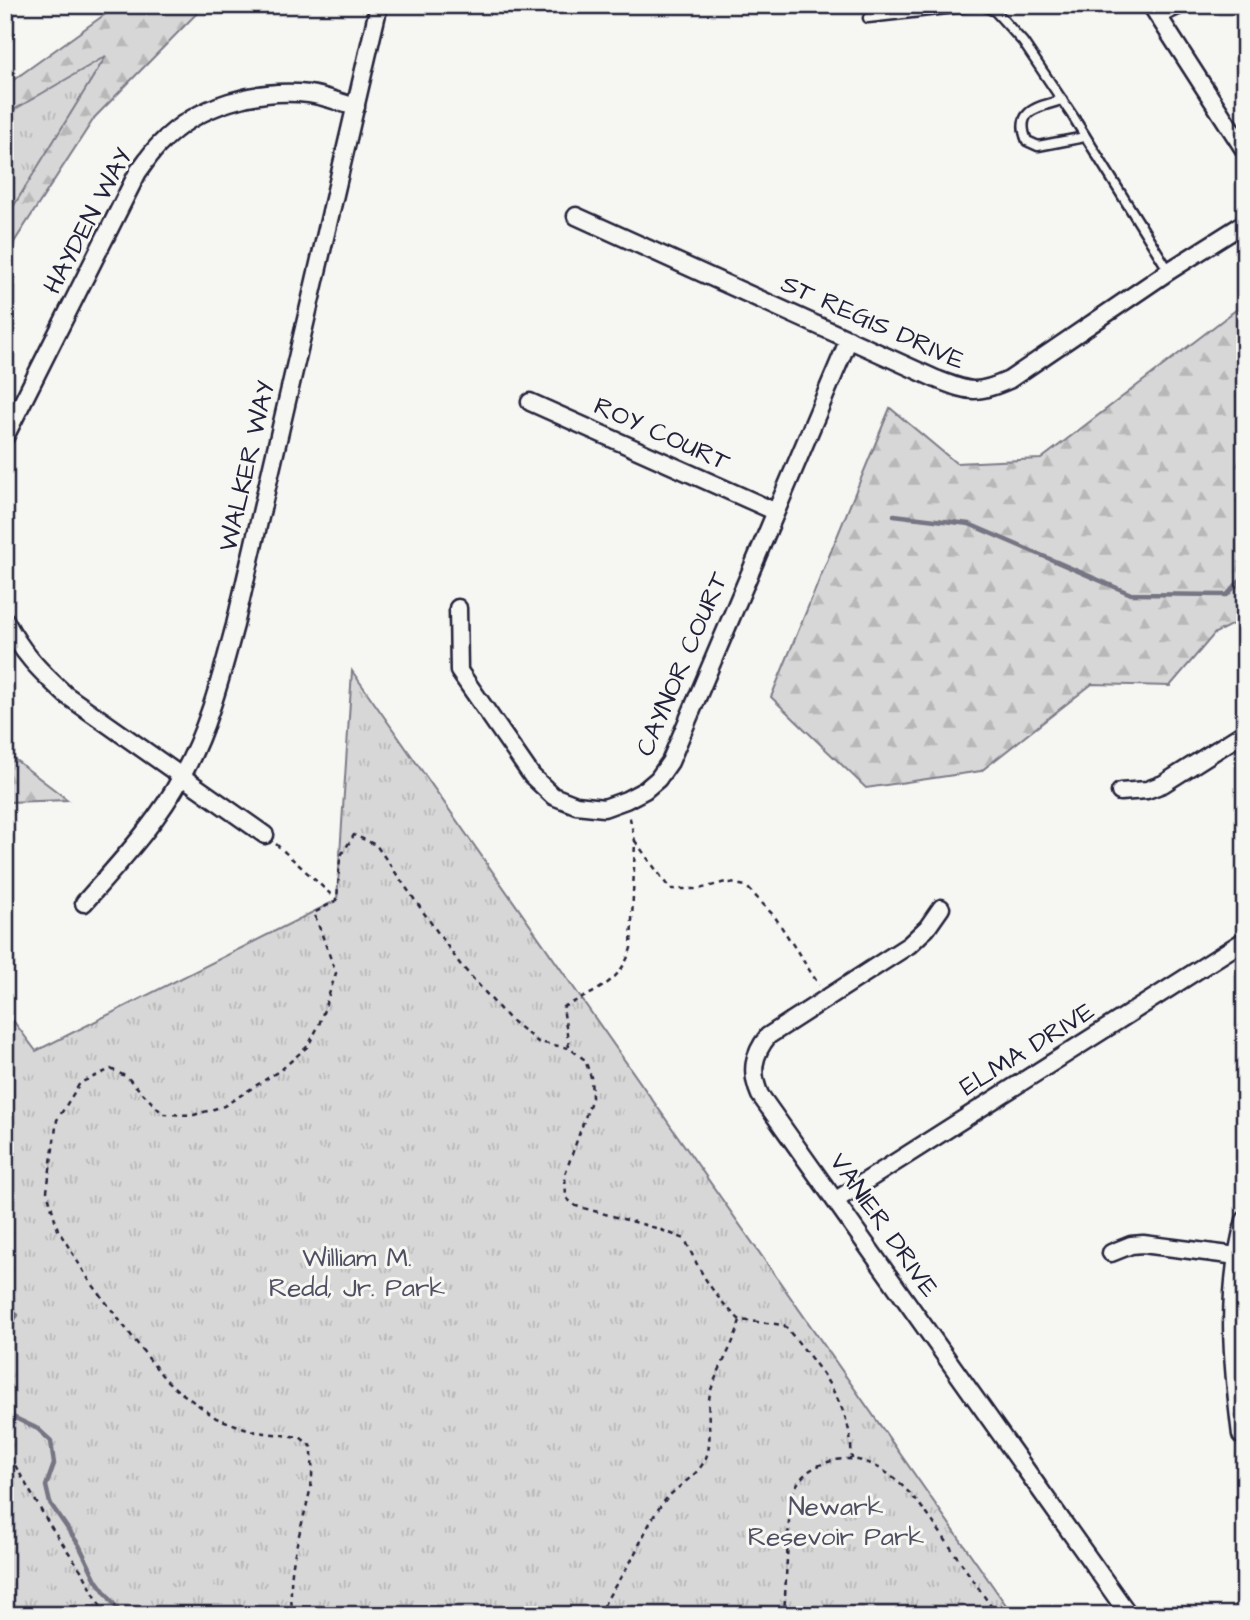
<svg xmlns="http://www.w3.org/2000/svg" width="1250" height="1620" viewBox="0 0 1250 1620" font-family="'Architects Daughter',sans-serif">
  <defs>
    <pattern id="forest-firs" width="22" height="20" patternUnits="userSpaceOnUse" patternTransform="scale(1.75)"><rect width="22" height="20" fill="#d7d7d7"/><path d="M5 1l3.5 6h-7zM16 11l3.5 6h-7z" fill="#b8b8b9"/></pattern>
    <pattern id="park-tufts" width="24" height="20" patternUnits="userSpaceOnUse" patternTransform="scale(1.75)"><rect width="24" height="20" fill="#d7d7d7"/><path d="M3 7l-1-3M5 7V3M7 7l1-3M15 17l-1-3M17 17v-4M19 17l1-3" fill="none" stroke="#b8b8b9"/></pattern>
  </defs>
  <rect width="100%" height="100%" fill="#f6f6f2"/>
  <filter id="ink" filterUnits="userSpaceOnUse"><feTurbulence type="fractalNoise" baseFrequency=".0143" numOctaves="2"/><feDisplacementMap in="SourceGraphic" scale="14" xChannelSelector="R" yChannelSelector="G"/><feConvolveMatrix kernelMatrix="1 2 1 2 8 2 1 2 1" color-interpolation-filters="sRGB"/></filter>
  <g filter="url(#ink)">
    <g fill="url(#forest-firs)" stroke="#7c7c89" stroke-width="2">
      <polygon points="118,5 204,6 95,117 5,256 5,86"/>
      <polygon points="1245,303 1245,618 1215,633 1170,686 1092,684 981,771 866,788 771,697 890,408 956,463 1041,459"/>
      <polygon points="5,752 68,800 7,802 5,817"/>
    </g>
    <g fill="url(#park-tufts)" stroke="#7c7c89" stroke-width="2">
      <polygon points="106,56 5,220 5,115"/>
      <polygon points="352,671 1013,1615 5,1615 5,1010 36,1051 337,900"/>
    </g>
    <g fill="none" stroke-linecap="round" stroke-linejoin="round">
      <g stroke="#757583" stroke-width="4.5">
        <polyline points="894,515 969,524 1131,594 1227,595 1245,575"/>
        <polyline points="5,1307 17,1315 5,1330"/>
        <polyline points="5,1402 13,1417 38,1429 51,1441 54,1464 46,1486 50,1503 79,1545 96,1580 122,1615"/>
      </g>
      <defs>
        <g id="service">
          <polyline points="868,18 982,5 995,11 1023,42 1074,118 1169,271"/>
          <path d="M1062,100C1038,107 1014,110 1027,141L1038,146L1085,137"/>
        </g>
        <g id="minor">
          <polyline points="1151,5 1245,151"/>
          <polyline points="1158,15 1180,5"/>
          <path d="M576,216L936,379C970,392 975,395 1009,380L1169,271L1245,223"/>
          <polyline points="530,402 774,511"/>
          <path d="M5,437L138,172C145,163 152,151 161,143C197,105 258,88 309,94C325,96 341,103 356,107"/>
          <polyline points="458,608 459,671 532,776 553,796 576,805 604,808 626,800 645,790 658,779 670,762 849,339"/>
          <path d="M5,620C22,653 39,670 66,695L265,835"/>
          <polyline points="1120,792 1147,790 1163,784 1245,732"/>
          <path d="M84,903C119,863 157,823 182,776C208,729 221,677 235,625L379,5"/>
          <path d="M941,908L927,928L909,945L768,1036C753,1055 750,1072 760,1095L1129,1615"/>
          <polyline points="836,1200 1245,940"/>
          <polyline points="1111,1253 1131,1245 1143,1244 1237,1256"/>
          <path d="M1241,1435C1232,1364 1225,1291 1245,1220"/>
        </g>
      </defs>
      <use href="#service" stroke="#22223b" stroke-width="13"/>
      <use href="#minor" stroke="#22223b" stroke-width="21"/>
      <g stroke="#22223b" stroke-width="2.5" stroke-dasharray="5 5" stroke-linecap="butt">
        <polyline points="635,841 670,889 699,889 726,882 746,886 775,917 819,985"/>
        <polyline points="276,844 337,900"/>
        <path d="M569,1047L563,1007C594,992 621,983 631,948L635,841L629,814"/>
        <polyline points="5,1448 49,1524 83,1573 105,1615"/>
        <path d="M293,1615C285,1569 302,1530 311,1486C313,1473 312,1460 312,1447L300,1437L256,1432L216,1418L176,1389L165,1379L146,1355L89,1280L58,1230L47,1191L57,1120L80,1083L111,1069L127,1077L163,1114L194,1115L224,1106L282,1069L308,1046L319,1025L336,973L314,913L337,900L340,857L354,835L376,845L460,964L507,1017L538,1042L569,1048L585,1060L591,1077L592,1098L565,1174L566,1198L576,1206L656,1228L685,1239C699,1271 714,1297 740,1320"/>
        <path d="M600,1615C607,1595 622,1577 632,1559C643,1538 651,1516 667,1498C679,1485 697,1476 705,1460C715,1438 704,1413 711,1390C719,1366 734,1346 740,1320L784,1325C808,1354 839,1389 848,1427C851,1437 851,1449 852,1459"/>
        <path d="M784,1615L790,1502C796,1480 806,1469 828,1462C884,1444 925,1511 951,1548C966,1570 982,1593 997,1615"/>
      </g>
      <use href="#service" stroke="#f6f6f2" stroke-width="8"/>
      <use href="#minor" stroke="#f6f6f2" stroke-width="16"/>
    </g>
  </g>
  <g text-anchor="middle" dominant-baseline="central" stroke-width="6" stroke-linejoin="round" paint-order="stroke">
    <g font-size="26" fill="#22223b" stroke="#f6f6f2">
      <text transform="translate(88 221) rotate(-62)">HAYDEN WAY</text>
      <text transform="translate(873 322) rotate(24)">ST REGIS DRIVE</text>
      <text transform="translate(662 434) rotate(24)">ROY COURT</text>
      <text transform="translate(247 466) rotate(-77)">WALKER WAY</text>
      <text transform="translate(682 664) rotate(-67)">CAYNOR COURT</text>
      <text transform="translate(1027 1049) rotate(-32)">ELMA DRIVE</text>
      <text transform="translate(884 1225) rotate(55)">VANIER DRIVE</text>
    </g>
    <g font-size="26" fill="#4f4f62" stroke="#f6f6f2">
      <text x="357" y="1258">William M.<tspan x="357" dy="30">Redd, Jr. Park</tspan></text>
      <text x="836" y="1507">Newark<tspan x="836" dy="30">Resevoir Park</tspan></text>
    </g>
  </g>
  <rect width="1250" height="1620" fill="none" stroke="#f6f6f2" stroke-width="28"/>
  <rect x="14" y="14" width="1222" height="1592" fill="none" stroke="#22223b" stroke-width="2.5" filter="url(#ink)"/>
</svg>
